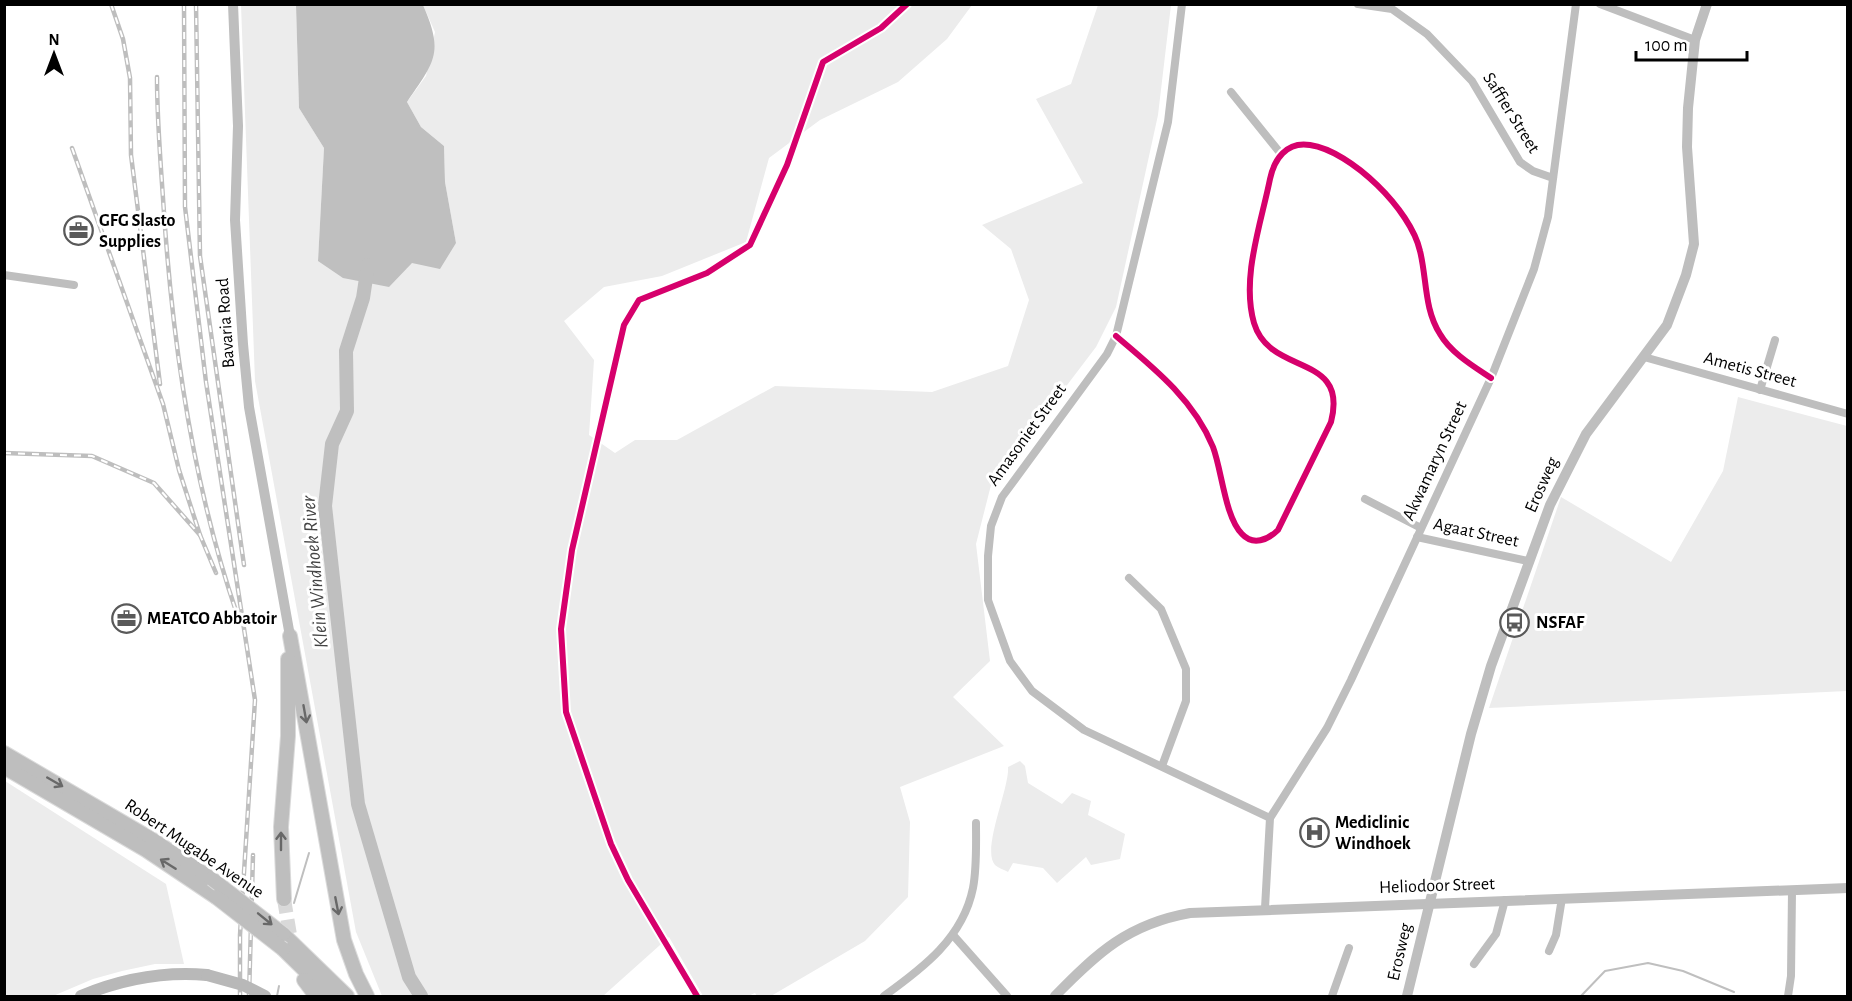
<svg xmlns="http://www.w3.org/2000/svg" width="1852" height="1001" viewBox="0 0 1852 1001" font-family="'Alegreya Sans',sans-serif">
  <rect width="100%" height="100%" fill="#fff"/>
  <g fill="#ececec">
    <polygon points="241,5 296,5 299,108 324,148 318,261 412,263 456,243 445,182 444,146 421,127 407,102 426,76 435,32 423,5 972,5 947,39 898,82 820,120 769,158 746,242 662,276 604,287 564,321 594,360 589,435 615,453 635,440 677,440 775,386 932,392 1008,366 1029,300 1011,249 982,225 1083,183 1036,99 1071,84 1098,5 1171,5 1158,115 1116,307 1096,347 991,485 976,544 990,661 953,697 1004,746 900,787 910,822 908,897 865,941 771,996 757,996 755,993 748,996 703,996 669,937 603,996 382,996 356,932 255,381"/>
    <polygon points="1738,397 1847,426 1847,691 1489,708 1561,497 1671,562 1723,471"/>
    <path d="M1020,761L1025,766L1028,783L1062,804L1072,793L1091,801L1088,815L1125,834L1120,859L1091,865L1086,857L1057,883L1043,868L1013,863L1008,872C1005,870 998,868 995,865C981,850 1010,787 1008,767Z"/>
    <polygon points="5,781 166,884 184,964 155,964 122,971 93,979 53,996 5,996"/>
  </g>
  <path fill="#bfbfbf" d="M296,5H423C444,53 435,61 407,102L421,127L444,146L445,182L456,243L440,269L412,263L389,287L343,278L318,261L324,148L299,108Z"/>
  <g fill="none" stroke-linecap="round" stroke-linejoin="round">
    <g stroke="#bfbfbf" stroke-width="2">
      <polyline points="294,903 309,853"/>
      <polyline points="277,996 279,986"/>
      <polyline points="1581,996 1605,971 1648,963 1683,971 1734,992"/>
    </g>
    <polyline stroke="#bfbfbf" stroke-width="14" points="368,265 363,298 346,351 347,411 332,444 325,506 358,804 409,977 421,996"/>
    <polyline stroke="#d9d9d9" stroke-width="14" stroke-dasharray="14 7" stroke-linecap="butt" points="284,899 292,947"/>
    <defs>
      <g id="primary">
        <polyline points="290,636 344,940 356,974 367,996"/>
        <polyline points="4,753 153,840 212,879"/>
        <polyline points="4,767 146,850 216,897"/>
        <polyline points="284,899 281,827 288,736 288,659"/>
        <polyline points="283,934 347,996"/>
        <polyline points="283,949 331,996"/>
        <polyline points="304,980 316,996"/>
      </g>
    </defs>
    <use href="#primary" stroke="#dbdbdb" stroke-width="16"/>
    <g stroke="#bebebe" stroke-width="8">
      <polyline points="1182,4 1168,122 1116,336 1107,354 1002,497 991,526 988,556 988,600 1010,661 1032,691 1084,730 1270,818"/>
      <polyline points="1358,4 1392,9 1427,34 1472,81 1520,162 1533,171 1553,178"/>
      <polyline points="1600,4 1695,40"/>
      <polyline points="1231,92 1281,154"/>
      <polyline points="4,275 74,285"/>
      <path d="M1116,336C1154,368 1194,400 1213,447C1222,471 1225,517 1242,534C1253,546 1268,540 1278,530L1331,422C1349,352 1270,377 1254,323C1241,278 1261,224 1270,179C1274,160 1286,141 1310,145C1351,151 1411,210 1420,251C1427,279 1424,309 1440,334C1451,353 1473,366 1491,378"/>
      <polyline points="1644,357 1848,414"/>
      <polyline points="1760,390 1775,340"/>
      <polyline points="1365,499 1421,528"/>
      <polyline points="1417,537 1528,561"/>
      <polyline points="1129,578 1161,609 1186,669 1186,701 1162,766"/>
      <polyline points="1265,908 1270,818 1327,728 1351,680 1491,378 1534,269 1548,217 1576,4"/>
      <polyline points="953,935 1007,996"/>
      <polyline points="1549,951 1556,935 1562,898"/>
      <polyline points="1474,964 1496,934 1505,900"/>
      <polyline points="697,996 628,880 611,844 566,712 561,629 572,550 624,325 639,300 707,273 750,245 787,165 823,62 881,28 907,4"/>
      <path d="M884,996C923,968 963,938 973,888C977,867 976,844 976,823"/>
      <polyline points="1332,996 1349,948"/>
      <polyline points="1788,996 1791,976 1792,891"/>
    </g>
    <g stroke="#bebebe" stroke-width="10">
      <polyline points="233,4 238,126 235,220 243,344 249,407 290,636"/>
      <path d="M1055,996C1097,953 1128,924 1190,913L1848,888"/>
      <polyline points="1407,996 1471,734 1491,666 1550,505 1586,434 1667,325 1686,275 1694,244 1687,147 1688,108 1695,40 1707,4"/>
    </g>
    <path stroke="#b8b8b8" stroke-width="12" d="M81,996C122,979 162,971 207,975"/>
    <use href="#primary" stroke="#bebebe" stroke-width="14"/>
    <defs>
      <g id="rail">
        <polyline points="111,4 123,39 130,78 131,155 160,384"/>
        <polyline points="184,4 185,207 206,382 255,700 240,935 240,996"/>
        <polyline points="196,4 200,256 244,565"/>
        <path d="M157,77C157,123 161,167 164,213C173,347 193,486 237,614"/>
        <polyline points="72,148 163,404 179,470 200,535"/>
        <polyline points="4,453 92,456 154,483 200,535 216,573"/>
        <polyline points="249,996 253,855"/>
      </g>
    </defs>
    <use href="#rail" stroke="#bebebe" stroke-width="4.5"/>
    <use href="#rail" stroke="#fff" stroke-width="2" stroke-dasharray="7" stroke-linecap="butt"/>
    <defs>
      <g id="primary-bridge">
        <polyline points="212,879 283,934"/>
        <polyline points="216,897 283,949"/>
      </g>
    </defs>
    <use href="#primary-bridge" stroke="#dbdbdb" stroke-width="16" stroke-linecap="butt"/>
    <polyline stroke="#b8b8b8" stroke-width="12" points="207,975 243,985 265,996"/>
    <use href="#primary-bridge" stroke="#bebebe" stroke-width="14"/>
    <defs>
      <g id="cycleway">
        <path d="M1116,336C1154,368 1194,400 1213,447C1222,471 1225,517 1242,534C1253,546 1268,540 1278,530L1331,422C1349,352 1270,377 1254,323C1241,278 1261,224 1270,179C1274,160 1286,141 1310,145C1351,151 1411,210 1420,251C1427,279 1424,309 1440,334C1451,353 1473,366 1491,378"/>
        <polyline points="697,996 628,880 611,844 566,712 561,629 572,550 624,325 639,300 707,273 750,245 787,165 823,62 881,28 907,4"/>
      </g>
    </defs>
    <use href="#cycleway" stroke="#fff" stroke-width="10"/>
    <use href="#cycleway" stroke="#d6006c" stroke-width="6"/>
  </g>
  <defs><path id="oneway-shaft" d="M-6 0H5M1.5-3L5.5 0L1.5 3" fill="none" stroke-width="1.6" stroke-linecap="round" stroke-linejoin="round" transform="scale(1.5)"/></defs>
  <g stroke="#686868">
    <use href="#oneway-shaft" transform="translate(305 714) rotate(80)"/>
    <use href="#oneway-shaft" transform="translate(55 782) rotate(30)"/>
    <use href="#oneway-shaft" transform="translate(281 841) rotate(-90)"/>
    <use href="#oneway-shaft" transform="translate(168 864) rotate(-148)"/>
    <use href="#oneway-shaft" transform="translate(337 906) rotate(79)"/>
    <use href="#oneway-shaft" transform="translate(265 919) rotate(39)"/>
  </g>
  <defs>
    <symbol id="office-ring" viewBox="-11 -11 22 22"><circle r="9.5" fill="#fff" stroke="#595959" stroke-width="1.5"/><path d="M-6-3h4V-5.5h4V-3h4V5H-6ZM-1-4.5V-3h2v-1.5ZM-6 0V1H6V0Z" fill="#595959"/></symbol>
    <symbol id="bus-ring" viewBox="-11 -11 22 22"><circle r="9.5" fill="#fff" stroke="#595959" stroke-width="1.5"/><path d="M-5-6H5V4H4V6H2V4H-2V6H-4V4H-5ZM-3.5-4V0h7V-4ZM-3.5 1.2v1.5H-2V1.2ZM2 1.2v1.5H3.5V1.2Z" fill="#595959"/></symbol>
    <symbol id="hospital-ring" viewBox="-11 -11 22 22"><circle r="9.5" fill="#fff" stroke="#595959" stroke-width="1.5"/><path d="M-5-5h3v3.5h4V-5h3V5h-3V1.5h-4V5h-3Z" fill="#595959"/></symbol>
  </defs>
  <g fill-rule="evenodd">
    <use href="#office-ring" x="62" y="214" width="33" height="33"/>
    <use href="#office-ring" x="110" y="602" width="33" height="33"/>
    <use href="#bus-ring" x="1498" y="606" width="33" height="33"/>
    <use href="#hospital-ring" x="1298" y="816" width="33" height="33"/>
  </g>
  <g text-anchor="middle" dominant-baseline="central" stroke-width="6" stroke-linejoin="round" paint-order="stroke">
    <g font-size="18" fill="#000" stroke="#fff">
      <text transform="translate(1511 113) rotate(58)">Saffier Street</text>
      <text transform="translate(226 323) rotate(-94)">Bavaria Road</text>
      <text transform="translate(1750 370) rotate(15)">Ametis Street</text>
      <text transform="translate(1027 435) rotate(-54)">Amasoniet Street</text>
      <text transform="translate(1435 461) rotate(-65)">Akwamaryn Street</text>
      <text transform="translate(1542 485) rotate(-66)">Erosweg</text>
      <text transform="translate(1476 533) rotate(12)">Agaat Street</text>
      <text transform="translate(194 849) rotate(34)">Robert Mugabe Avenue</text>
      <text transform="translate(1437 886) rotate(-2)">Heliodoor Street</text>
      <text transform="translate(1400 952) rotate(-77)">Erosweg</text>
    </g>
    <g font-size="18" font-weight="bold" fill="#000" stroke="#fff" text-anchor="start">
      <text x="99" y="221">GFG Slasto<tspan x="99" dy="21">Supplies</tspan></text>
      <text x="147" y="619">MEATCO Abbatoir</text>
      <text x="1536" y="623">NSFAF</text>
      <text x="1335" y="823">Mediclinic<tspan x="1335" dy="21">Windhoek</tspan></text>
    </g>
    <g font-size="20" font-style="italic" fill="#444" stroke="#fff">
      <text transform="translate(315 572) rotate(-95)">Klein Windhoek River</text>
    </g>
  </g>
  <rect width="1852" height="1001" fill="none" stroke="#000000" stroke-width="12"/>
  <g transform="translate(54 54)" stroke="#ffffff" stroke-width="4.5" paint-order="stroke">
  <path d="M0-4.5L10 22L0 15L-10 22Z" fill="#000000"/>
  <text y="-9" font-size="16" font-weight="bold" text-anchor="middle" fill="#000000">N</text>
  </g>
  <path d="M1636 51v9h111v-9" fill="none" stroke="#000000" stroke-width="3"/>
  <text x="1645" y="51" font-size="18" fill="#000000" stroke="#ffffff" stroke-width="4.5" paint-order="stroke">100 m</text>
</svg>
